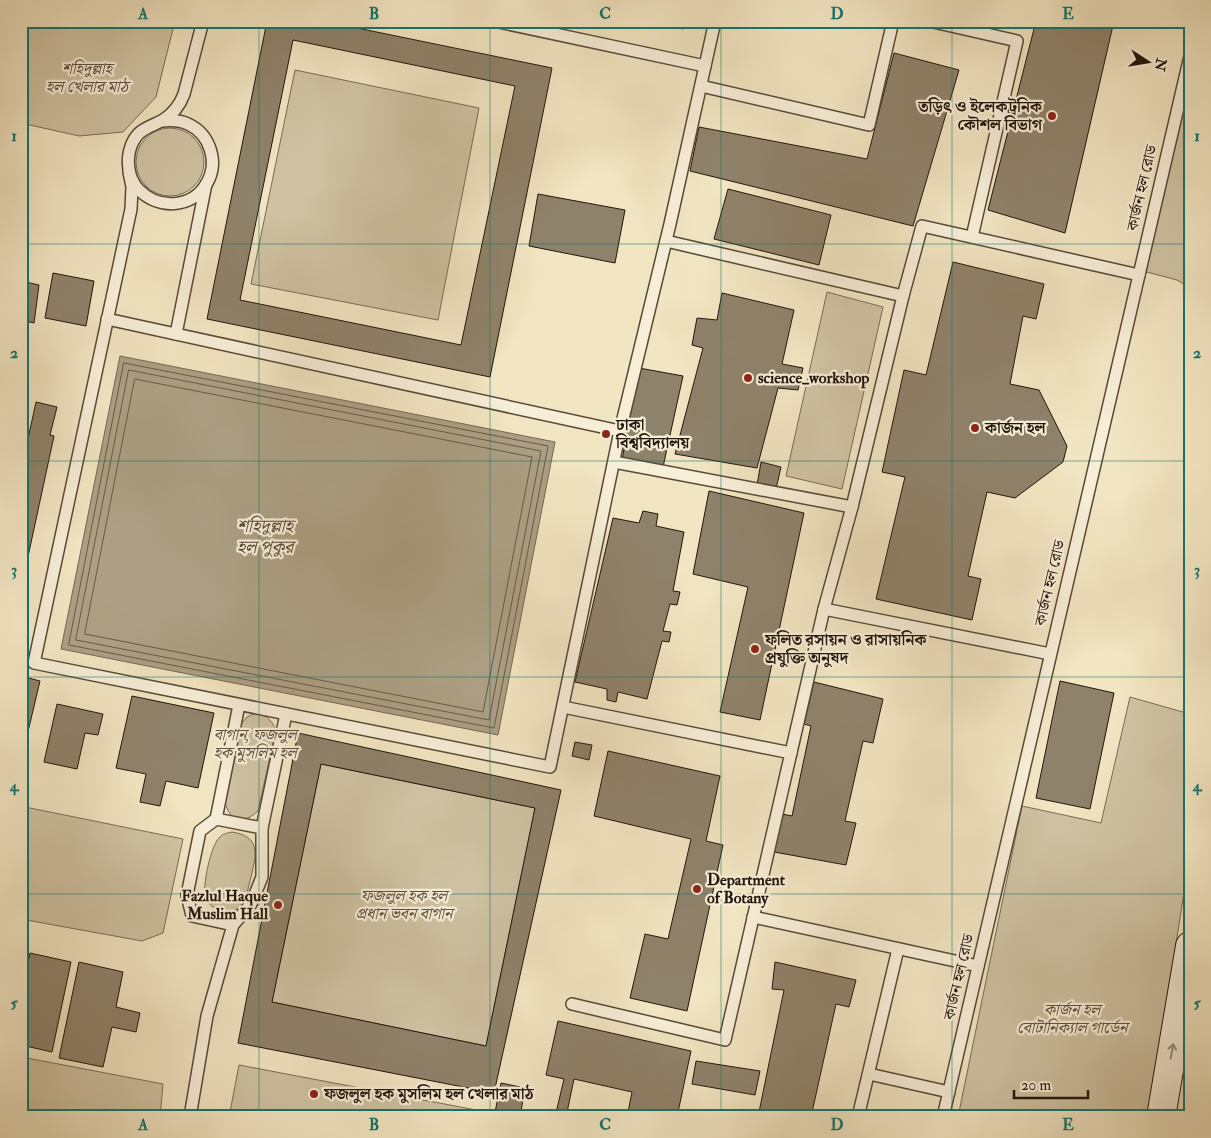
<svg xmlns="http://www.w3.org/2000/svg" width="1211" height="1138" viewBox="0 0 1211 1138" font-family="'IM FELL Double Pica','Noto Serif Bengali',serif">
  <rect width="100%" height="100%" fill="#f2e5c1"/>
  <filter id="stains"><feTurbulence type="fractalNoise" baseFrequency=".004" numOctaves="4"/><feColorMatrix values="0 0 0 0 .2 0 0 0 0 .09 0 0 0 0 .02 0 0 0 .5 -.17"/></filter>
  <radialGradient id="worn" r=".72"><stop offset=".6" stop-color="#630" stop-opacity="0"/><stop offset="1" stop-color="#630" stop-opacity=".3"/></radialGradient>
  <g fill="#cfc2a2" stroke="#796c57">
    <polygon points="21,21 175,21 156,97 123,132 79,136 21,123"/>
    <polygon points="295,70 479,108 438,320 251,284"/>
    <polygon points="1190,74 1190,288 1177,280 1143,271"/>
    <circle cx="170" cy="162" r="34"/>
    <polygon points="827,292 883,307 842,489 786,476"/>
    <polygon points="1130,697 1190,714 1190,854 1153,1091 1147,1117 958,1117 1022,806 1101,823"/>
    <path d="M255,713C266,715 271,719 276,730L258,811C244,824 230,823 225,802L241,724L247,717Z"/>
    <polygon points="321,764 535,808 486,1046 272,1002"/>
    <polygon points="25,807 183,839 163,933 142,941 21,919 21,825"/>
    <path d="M232,832C259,836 257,852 252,873C249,884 247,894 244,904C231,917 209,913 205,894C203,883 211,846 219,838C222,834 227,833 232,832Z"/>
    <polygon points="27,1058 163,1084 160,1117 21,1117 21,1099"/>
    <polygon points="239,1065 492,1113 492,1117 229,1117"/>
  </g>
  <polygon fill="#ac9f83" stroke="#756853" points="120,356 555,442 498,735 61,649"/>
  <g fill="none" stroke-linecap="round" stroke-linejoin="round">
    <g stroke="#685a48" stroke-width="1">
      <polygon points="124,363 548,446 494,728 69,645"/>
      <polygon points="129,370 541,451 489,720 76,640"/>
      <polygon points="135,379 532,457 483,712 85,634"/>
    </g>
  </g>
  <g fill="#8f826a" stroke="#23160c" fill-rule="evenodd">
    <path d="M267,21H323L552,68L490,377L207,319ZM293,40L515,86L461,345L240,300Z"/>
    <polygon points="645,21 685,21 683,29"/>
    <polygon points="1036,21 1114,21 1065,233 988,210"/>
    <polygon points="894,53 959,70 913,226 690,171 699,127 867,159"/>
    <polygon points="728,189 831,215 819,265 714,239"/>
    <polygon points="538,194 625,210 615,263 529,246"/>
    <polygon points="953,262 1044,284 1036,319 1023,316 1010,384 1039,390 1067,446 1063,462 1015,498 987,492 968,576 981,579 972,620 876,599 905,477 882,472 904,370 926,375"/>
    <polygon points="53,273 94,281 86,326 45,318"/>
    <polygon points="21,281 39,285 34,323 21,320"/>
    <polygon points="722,293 794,310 782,364 803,368 798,390 778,388 757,468 675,454 703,348 692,345 697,318 717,320"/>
    <polygon points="639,368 683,376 663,467 622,460"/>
    <polygon points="36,402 57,407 50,435 54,436 21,589 21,471"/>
    <polygon points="761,462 781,467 776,489 757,485"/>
    <polygon points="709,491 804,513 760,720 720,712 748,587 693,574"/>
    <polygon points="643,511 658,514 656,526 684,532 673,591 680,592 677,605 670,604 663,631 671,632 669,642 662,641 647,699 618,692 616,702 607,700 607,689 575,682 613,518 639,523"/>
    <polygon points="21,676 40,681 21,761"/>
    <polygon points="1060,681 1114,693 1090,809 1036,798"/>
    <polygon points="814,682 883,699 873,743 863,741 845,821 856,823 846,865 774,852 782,814 792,816 811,726 804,724"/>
    <polygon points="132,696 214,713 198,788 166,781 160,806 140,802 146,774 116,768"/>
    <polygon points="57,704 103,714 98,735 85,733 77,769 44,762"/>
    <path d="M298,733L561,790L494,1093L238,1043ZM321,764L535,808L486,1046L272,1002Z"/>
    <polygon points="575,742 592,745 589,760 572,756"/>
    <polygon points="608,751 720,776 706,841 723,845 687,1011 630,998 645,934 668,939 691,839 594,816"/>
    <polygon points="30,953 71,962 52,1052 21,1045 21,994"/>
    <polygon points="79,962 123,972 116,1007 140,1013 136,1032 112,1027 103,1067 59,1058"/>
    <polygon points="775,962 856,980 849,1007 836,1004 811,1117 758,1117 784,990 772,989"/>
    <polygon points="558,1021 691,1051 677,1117 627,1117 632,1092 574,1079 566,1117 555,1117 564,1079 546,1075"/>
    <polygon points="696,1061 760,1071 755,1095 692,1084"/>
    <polygon points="501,1083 525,1088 520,1117 494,1117"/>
  </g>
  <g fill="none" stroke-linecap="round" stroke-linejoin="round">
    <defs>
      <g id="service">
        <polyline points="494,21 705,66"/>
        <polyline points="929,21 1017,41 972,237"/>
        <polyline points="701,86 869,125 893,21"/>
        <path d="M162,121C171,120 180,120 188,124C210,134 219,162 207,183C192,209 158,210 138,189C128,178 126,160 131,146C138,128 149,128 163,120C173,114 180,105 184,94L203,21"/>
        <polyline points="129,172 132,187 131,209 34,663 550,767 620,431 670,224 715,21"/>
        <polyline points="666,241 903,296"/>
        <polyline points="107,319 620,431"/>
        <polyline points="176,334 206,184"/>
        <polyline points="614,462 852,507"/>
        <polyline points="824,609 1050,654"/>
        <polyline points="563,707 791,753"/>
        <polyline points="216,819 239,705"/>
        <polyline points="262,828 286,714"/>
        <polyline points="753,917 978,966"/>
        <polyline points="572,1004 725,1040 824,609 852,507 903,296 922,226 1139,275"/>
        <polyline points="869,1074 949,1092"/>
        <polyline points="190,1117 207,1016 233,925 192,916 187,895 200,831 216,819 262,828 262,877 251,904 233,925"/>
        <polyline points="858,1117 898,949"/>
        <polyline points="943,1117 1190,56"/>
      </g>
      <polyline id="secondary" points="1161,1117 1190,946"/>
    </defs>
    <use href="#service" stroke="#574a39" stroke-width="14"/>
    <use href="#secondary" stroke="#23160c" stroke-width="30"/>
    <use href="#service" stroke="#f7eed7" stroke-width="11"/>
    <use href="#secondary" stroke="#f7eed7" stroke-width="28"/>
  </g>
  <defs><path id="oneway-shaft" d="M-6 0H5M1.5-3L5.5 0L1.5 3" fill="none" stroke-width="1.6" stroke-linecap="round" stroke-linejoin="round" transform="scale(1.25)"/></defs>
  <use stroke="#988d7c" href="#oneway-shaft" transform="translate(1172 1051) rotate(-80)"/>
  <path fill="none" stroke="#0f766e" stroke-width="1" stroke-opacity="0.55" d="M259,21V1117M490,21V1117M721,21V1117M952,21V1117M21,244H1190M21,461H1190M21,677H1190M21,894H1190"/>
  <g fill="#8f2418" stroke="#f7eed7" stroke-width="2">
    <circle cx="1052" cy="116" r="5"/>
    <circle cx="748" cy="378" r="5"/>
    <circle cx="975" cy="428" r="5"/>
    <circle cx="606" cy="434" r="5"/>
    <circle cx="755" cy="649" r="5"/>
    <circle cx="697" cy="889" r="5"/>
    <circle cx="278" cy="905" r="5"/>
    <circle cx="314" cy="1094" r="5"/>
  </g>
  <g text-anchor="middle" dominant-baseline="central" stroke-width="4.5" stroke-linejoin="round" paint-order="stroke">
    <g font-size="16" font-style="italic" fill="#5f5240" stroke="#f7eed7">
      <text x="87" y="69">শহিদুল্লাহ<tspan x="87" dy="18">হল খেলার মাঠ</tspan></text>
      <text x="255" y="735">বাগান, ফজলুল<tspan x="255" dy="18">হক মুসলিম হল</tspan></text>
      <text x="404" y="896">ফজলুল হক হল<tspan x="404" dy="18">প্রধান ভবন বাগান</tspan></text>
      <text x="1072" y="1010">কার্জন হল<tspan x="1072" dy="18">বোটানিক্যাল গার্ডেন</tspan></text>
    </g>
    <g font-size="16" font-weight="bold" fill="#23160c" stroke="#f7eed7" text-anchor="start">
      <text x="1042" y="107" text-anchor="end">তড়িৎ ও ইলেকট্রনিক<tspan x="1042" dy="18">কৌশল বিভাগ</tspan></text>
      <text x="758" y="378">science_workshop</text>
      <text x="616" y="425">ঢাকা<tspan x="616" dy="18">বিশ্ববিদ্যালয়</tspan></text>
      <text x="985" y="428">কার্জন হল</text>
      <text x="765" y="640">ফলিত রসায়ন ও রাসায়নিক<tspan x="765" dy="18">প্রযুক্তি অনুষদ</tspan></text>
      <text x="707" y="880">Department<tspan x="707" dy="18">of Botany</tspan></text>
      <text x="268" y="896" text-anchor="end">Fazlul Haque<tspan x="268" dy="18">Muslim Hall</tspan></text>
      <text x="324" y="1094">ফজলুল হক মুসলিম হল খেলার মাঠ</text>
    </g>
    <g font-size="16" fill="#23160c" stroke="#f7eed7">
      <text transform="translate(1142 188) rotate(-77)">কার্জন হল রোড</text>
      <text transform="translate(1050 583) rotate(-77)">কার্জন হল রোড</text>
      <text transform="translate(959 977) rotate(-77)">কার্জন হল রোড</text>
    </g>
    <g font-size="18" font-style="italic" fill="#5a4d3c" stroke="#f7eed7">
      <text x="265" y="526">শহিদুল্লাহ<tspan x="265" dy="21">হল পুকুর</tspan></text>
    </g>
  </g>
  <rect width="1211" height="1138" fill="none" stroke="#f2e5c1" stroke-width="55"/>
  <g transform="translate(1148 62) rotate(102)" stroke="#f7eed7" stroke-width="4" paint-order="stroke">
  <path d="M0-4L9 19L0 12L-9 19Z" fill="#23160c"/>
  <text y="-8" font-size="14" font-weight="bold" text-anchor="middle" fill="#23160c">N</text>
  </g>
  <path d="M1014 1090v8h74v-8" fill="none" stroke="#23160c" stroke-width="2.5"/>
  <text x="1021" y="1090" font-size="15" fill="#23160c" stroke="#f7eed7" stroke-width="4" paint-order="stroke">20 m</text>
  <rect x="28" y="28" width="1156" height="1082" fill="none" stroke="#0f766e" stroke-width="2"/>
  <g font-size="16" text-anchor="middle" font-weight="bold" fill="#0f766e">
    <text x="143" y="19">A</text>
    <text x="374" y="19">B</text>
    <text x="605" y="19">C</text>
    <text x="837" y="19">D</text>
    <text x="1068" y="19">E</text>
    <text x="14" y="141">1</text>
    <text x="1197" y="141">1</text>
    <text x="14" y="358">2</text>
    <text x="1197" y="358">2</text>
    <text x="14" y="575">3</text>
    <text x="1197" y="575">3</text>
    <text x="14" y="791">4</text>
    <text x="1197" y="791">4</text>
    <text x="14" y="1008">5</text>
    <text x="1197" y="1008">5</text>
    <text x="143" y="1130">A</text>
    <text x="374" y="1130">B</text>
    <text x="605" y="1130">C</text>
    <text x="837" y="1130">D</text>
    <text x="1068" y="1130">E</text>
  </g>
  <rect width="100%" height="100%" filter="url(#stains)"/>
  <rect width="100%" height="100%" fill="url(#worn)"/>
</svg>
